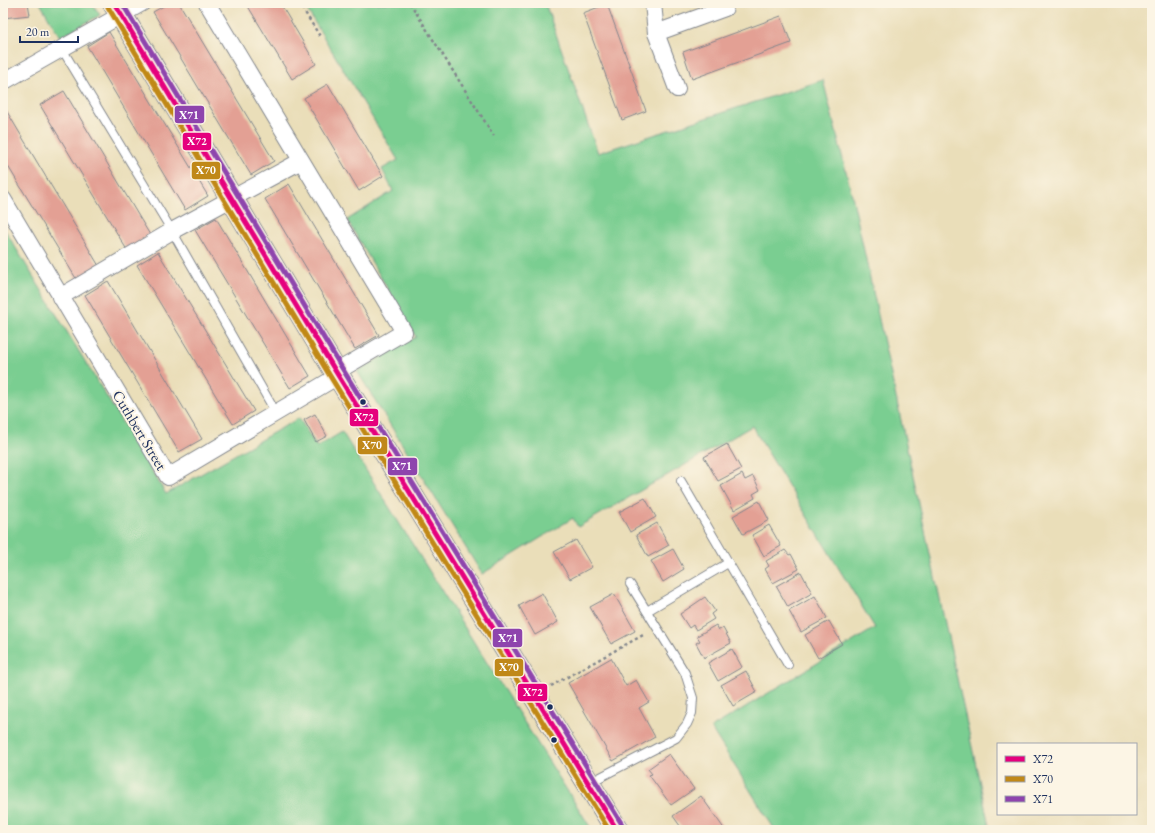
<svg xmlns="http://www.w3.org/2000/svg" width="1155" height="833" viewBox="0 0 1155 833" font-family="'EB Garamond',serif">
  <rect width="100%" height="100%" fill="#fcf5e5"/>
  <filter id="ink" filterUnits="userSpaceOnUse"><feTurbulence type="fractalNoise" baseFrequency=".025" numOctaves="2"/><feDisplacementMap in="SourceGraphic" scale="8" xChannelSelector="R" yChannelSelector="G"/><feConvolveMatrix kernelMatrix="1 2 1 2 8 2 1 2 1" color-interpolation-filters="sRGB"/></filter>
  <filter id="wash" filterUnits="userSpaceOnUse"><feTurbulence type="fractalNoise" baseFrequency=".012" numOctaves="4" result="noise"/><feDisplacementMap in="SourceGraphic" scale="16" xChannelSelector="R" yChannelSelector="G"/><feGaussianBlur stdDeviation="0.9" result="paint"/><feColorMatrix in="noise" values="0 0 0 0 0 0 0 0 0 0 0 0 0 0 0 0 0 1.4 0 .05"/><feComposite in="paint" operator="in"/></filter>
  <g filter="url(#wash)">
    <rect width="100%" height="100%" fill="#eadeb9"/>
    <g fill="#7ace91" stroke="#4a7e78">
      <polygon points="40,3 92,3 100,15 60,37"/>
      <polygon points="303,3 545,3 598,153 823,80 852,195 990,830 775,830 711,728 875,628 752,426 578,527 573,518 482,574 357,371 416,337 347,220 393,191 382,169 398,160"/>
      <polygon points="3,227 166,494 299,418 317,447 342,432 592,830 3,830"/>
    </g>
    <g id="blocks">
      <g fill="#e3a094">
        <polygon points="3,3 28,3 30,15 3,18"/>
        <polygon points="169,3 179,3 274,161 251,175 153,12"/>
        <polygon points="246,3 280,3 316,64 292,79"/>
        <polygon points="607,4 646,111 622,120 583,13"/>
        <polygon points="781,16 791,43 692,79 683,52"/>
        <polygon points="109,32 208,196 185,210 87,46"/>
        <polygon points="328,84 383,176 359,191 304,98"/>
        <polygon points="64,91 150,235 127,250 40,105"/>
        <polygon points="6,110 99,266 77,280 3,158 3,112"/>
        <polygon points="289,184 379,335 355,349 265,199"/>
        <polygon points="216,218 310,376 290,388 195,230"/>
        <polygon points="158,252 254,411 233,424 137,265"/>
        <polygon points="108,281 202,439 179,452 85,295"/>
        <polygon points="315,414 327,436 316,442 304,420"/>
        <polygon points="727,444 741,469 718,481 704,457"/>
        <polygon points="742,474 745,480 753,476 760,490 753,494 755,498 734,510 721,486"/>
        <polygon points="645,498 656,517 630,532 619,512"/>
        <polygon points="759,501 769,520 743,534 733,516"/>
        <polygon points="657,523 669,545 648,557 636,535"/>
        <polygon points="769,525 781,546 764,556 752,535"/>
        <polygon points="576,540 592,567 570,579 554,552"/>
        <polygon points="673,549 684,569 663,582 651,561"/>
        <polygon points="785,550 789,555 791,554 799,569 773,583 765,569 769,566 766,561"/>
        <polygon points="801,572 812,593 788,607 776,586"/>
        <polygon points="542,593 558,622 535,635 519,606"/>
        <polygon points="614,594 635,631 611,644 590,607"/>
        <polygon points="815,596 827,618 801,632 789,611"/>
        <polygon points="705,597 715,611 711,614 714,619 696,630 693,625 689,628 680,614"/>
        <polygon points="829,621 842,644 818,658 805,635"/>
        <polygon points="716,625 719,630 723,628 731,643 704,658 696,643 700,641 697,636"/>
        <polygon points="732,649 742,667 718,681 708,663"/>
        <polygon points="611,658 626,686 636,680 649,702 639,708 655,737 613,761 568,683"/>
        <polygon points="746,671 757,692 733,706 721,685"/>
        <polygon points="669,754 694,789 671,805 649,775 652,774 648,769"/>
        <polygon points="701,796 725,830 683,830 673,816"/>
      </g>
    </g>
  </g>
  <g filter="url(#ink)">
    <use href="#blocks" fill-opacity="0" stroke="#82868c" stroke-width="1"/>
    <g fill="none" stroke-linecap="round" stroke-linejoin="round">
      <defs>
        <g id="lane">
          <polyline points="62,49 172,231 276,413"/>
          <polyline points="681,481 788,665"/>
          <polyline points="647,611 728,563"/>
          <polyline points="589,783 676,738 687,724 692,713 693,698 685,673 630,584"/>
        </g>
        <g id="street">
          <polyline points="207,3 404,332 336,372"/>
          <polyline points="653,3 656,33 677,89"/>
          <polyline points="656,33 725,8"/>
          <polyline points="3,82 142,3"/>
          <polyline points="3,199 168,477 338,376"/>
          <polyline points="60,297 172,231 301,161"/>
        </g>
        <polyline id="highway" points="114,3 336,372 617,830"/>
      </defs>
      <use href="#lane" stroke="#82868c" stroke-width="10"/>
      <use href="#street" stroke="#82868c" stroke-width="18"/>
      <use href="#highway" stroke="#82868c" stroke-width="24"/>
      <g stroke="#82868c" stroke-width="2.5" stroke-dasharray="3 3" stroke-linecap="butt">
        <polyline points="299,3 321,38"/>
        <polyline points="410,3 494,136"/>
        <polyline points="551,686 645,634"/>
      </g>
      <use href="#lane" stroke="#fff" stroke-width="8"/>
      <use href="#street" stroke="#fff" stroke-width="16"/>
      <use href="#highway" stroke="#fff" stroke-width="22"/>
      <defs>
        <polyline id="bus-1" points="114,3 336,372 617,830"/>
        <polyline id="bus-2" points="108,7 330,376 609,830"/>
        <polyline id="bus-3" points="122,3 342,368 623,826"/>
      </defs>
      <use href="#bus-1" stroke="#fcf5e5" stroke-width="8"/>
      <use href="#bus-2" stroke="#fcf5e5" stroke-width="8"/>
      <use href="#bus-3" stroke="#fcf5e5" stroke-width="8"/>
      <use href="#bus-1" stroke="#e5007d" stroke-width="5"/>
      <use href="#bus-2" stroke="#c08818" stroke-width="5"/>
      <use href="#bus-3" stroke="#8e44ad" stroke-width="5"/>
    </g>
  </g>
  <g fill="#1b2f5e" stroke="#fcf5e5" stroke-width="1.5">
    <circle cx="363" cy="402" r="3.5"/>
    <circle cx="550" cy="707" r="3.5"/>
    <circle cx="554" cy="740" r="3.5"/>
  </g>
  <g text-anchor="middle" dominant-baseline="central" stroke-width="4" stroke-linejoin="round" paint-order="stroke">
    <g font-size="15" fill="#1b2f5e" stroke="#fcf5e5">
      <text transform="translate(140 430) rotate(59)">Cuthbert Street</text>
    </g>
  </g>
  <g stroke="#fcf5e5" stroke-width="1.5">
    <rect x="174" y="105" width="31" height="19" rx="4" fill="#8e44ad"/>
    <rect x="182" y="132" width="30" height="19" rx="4" fill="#e5007d"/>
    <rect x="191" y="161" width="30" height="19" rx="4" fill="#c08818"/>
    <rect x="349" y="408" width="30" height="19" rx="4" fill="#e5007d"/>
    <rect x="357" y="436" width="31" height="19" rx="4" fill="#c08818"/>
    <rect x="387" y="457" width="31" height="19" rx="4" fill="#8e44ad"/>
    <rect x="492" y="628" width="31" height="20" rx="4" fill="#8e44ad"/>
    <rect x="494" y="658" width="30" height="19" rx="4" fill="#c08818"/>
    <rect x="517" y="683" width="31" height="19" rx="4" fill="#e5007d"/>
  </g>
  <g font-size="11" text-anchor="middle" font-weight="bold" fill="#fff">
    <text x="189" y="119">X71</text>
    <text x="197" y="145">X72</text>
    <text x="206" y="174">X70</text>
    <text x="364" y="421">X72</text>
    <text x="372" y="449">X70</text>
    <text x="402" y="470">X71</text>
    <text x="508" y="642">X71</text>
    <text x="509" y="671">X70</text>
    <text x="533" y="696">X72</text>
  </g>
  <rect width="1155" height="833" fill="none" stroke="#fcf5e5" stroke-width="16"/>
  <rect x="997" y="743" width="140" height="72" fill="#fcf5e5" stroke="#a2a6af"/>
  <rect x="1005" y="756" width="20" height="6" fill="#e5007d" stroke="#a2a6af"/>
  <text x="1033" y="763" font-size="12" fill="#1b2f5e">X72</text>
  <rect x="1005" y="776" width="20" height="6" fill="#c08818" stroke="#a2a6af"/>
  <text x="1033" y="783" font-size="12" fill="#1b2f5e">X70</text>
  <rect x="1005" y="796" width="20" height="6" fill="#8e44ad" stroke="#a2a6af"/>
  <text x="1033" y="803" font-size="12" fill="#1b2f5e">X71</text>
  <path d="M20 36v6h58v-6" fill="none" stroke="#1b2f5e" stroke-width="2"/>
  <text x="26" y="36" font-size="12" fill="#1b2f5e" stroke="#fcf5e5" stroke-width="3" paint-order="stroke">20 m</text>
</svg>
